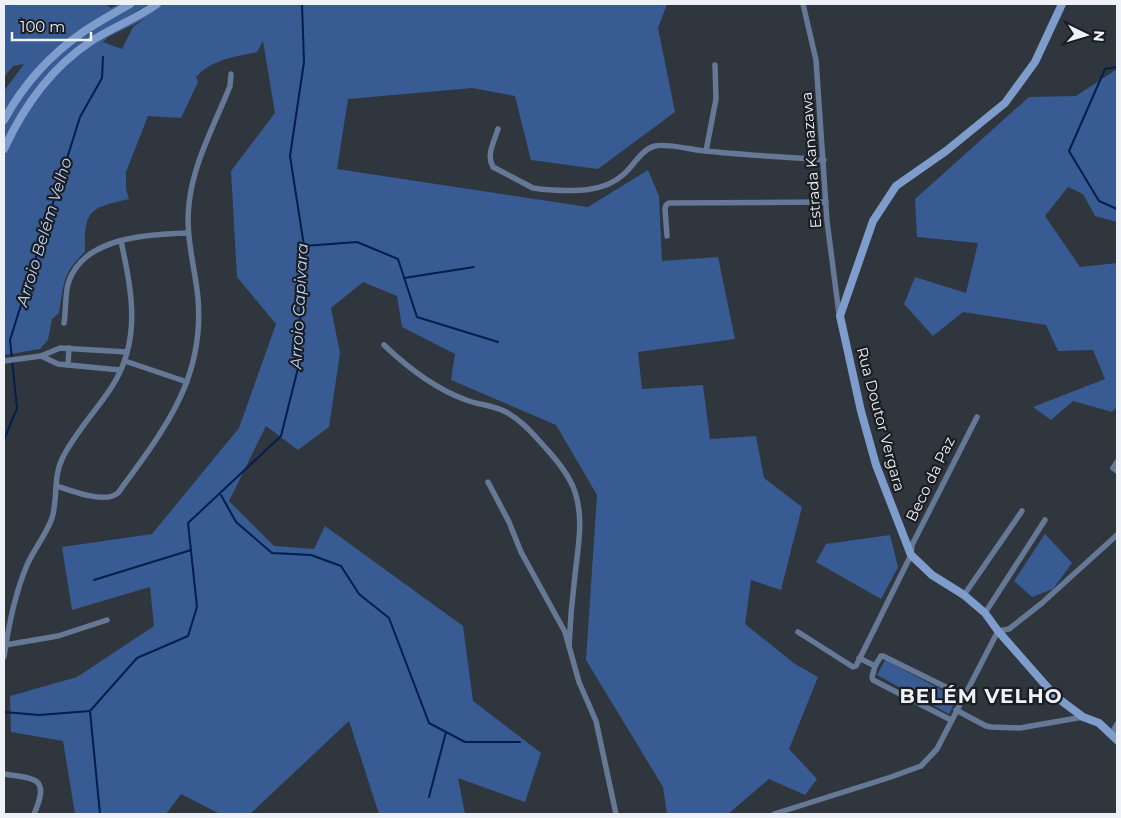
<svg xmlns="http://www.w3.org/2000/svg" width="1121" height="818" viewBox="0 0 1121 818" font-family="Montserrat,sans-serif">
  <rect width="100%" height="100%" fill="#30363e"/>
  <g fill="#375b92" fill-rule="evenodd">
    <polygon points="4,4 105,4 111,8 119,4 126,4 73,36 4,115 4,91 24,64 13,66 4,77"/>
    <polygon points="136,4 149,4 96,35 67,57 4,143 4,125 31,84 61,52 92,29"/>
    <path d="M163,4H667L658,28L675,112L598,169L531,160L515,96L472,88L348,99L337,169L588,207L648,170L659,196L662,261L718,257L735,339L638,352L642,389L703,385L710,439L756,436L764,478L802,507L781,590L751,580L745,624L795,664L818,677L789,749L817,779L805,795L769,779L728,814H667L663,787L586,660L597,495L556,425L451,380L455,354L402,327L397,296L363,282L331,308L340,353L329,427L298,450L266,426L229,501L274,546L314,549L325,526L463,626L473,701L541,753L525,802L458,778L465,814H379L349,721L250,814H220L181,794L166,814H75L63,741L11,732L10,696L77,677L154,626L150,587L72,610L62,547L152,534L239,428L276,324L237,277L231,171L275,113L263,41L257,52C235,57 212,59 196,77L198,82L181,118L148,116L126,172V189L129,199C121,201 101,205 95,210C83,218 85,239 85,252C62,273 64,284 59,313L52,319L48,340L40,349L4,355V157C20,115 54,68 93,44C116,30 141,19 163,4ZM145,19L133,27L122,49L103,42L108,37Z"/>
    <polygon points="1117,70 1117,222 1095,216 1083,194 1068,187 1045,216 1080,267 1117,263 1117,407 1112,412 1073,401 1051,420 1033,407 1105,379 1093,350 1058,351 1046,325 963,312 933,336 904,304 915,277 966,293 978,243 917,237 915,199 1029,97 1076,96 1114,71"/>
    <polygon points="1045,534 1072,563 1053,589 1032,597 1014,581"/>
    <polygon points="890,535 898,567 881,599 816,562 826,544"/>
    <polygon points="885,660 957,698 949,714 877,675"/>
  </g>
  <g fill="none" stroke-linecap="round" stroke-linejoin="round">
    <g stroke="#021f4c" stroke-width="2">
      <polyline points="1117,67 1105,69 1069,151 1099,201 1117,209"/>
      <polyline points="304,246 357,242 398,259 417,317 498,342"/>
      <polyline points="404,278 474,267"/>
      <polyline points="4,440 17,408 10,340 80,117 102,78 103,57"/>
      <polyline points="221,495 236,522 272,553 311,555 341,566 359,594 389,618 429,723 465,742 520,742"/>
      <polyline points="94,580 191,550"/>
      <polyline points="4,712 39,715 90,711"/>
      <polyline points="429,797 446,732"/>
      <polyline points="100,814 90,711 137,658 188,636 197,607 188,523 281,436 298,368 304,246 290,156 304,62 302,4"/>
    </g>
    <g stroke="#657895" stroke-width="5.5">
      <polyline points="803,4 816,60 827,221 839,314"/>
      <path d="M498,129C494,142 486,155 493,167L533,188L540,189C568,191 601,195 624,174C634,165 642,149 655,146C666,143 693,150 705,151C745,155 784,157 824,160"/>
      <polyline points="706,151 716,99 715,65"/>
      <polyline points="667,236 665,209 666,205 669,203 826,202"/>
      <path d="M64,323C66,310 65,297 68,284C82,237 148,234 188,233"/>
      <path d="M384,345C407,367 436,389 466,400C479,405 493,405 506,412C521,420 532,433 543,445C555,458 569,474 575,492C584,519 578,547 575,575C572,599 570,623 569,647"/>
      <polyline points="41,356 58,364 120,370"/>
      <polyline points="4,361 41,356 60,348 127,352"/>
      <polyline points="125,361 187,382"/>
      <polyline points="68,365 69,348"/>
      <polyline points="1117,462 1113,468 1117,471"/>
      <polyline points="488,482 509,522 521,552 565,632 579,682 596,721 616,814"/>
      <path d="M57,486C72,491 105,504 118,493C163,431 205,380 198,298C195,267 185,236 189,204C193,163 215,124 230,86L231,74"/>
      <polyline points="964,595 1022,511"/>
      <polyline points="985,613 1045,520"/>
      <polyline points="798,632 853,667 856,666 911,555 912,545 977,417"/>
      <polyline points="5,645 58,636 107,620"/>
      <path d="M4,657C8,629 16,591 27,565C34,549 46,535 52,518C58,499 53,478 62,459C74,434 96,411 111,388C142,341 132,292 121,241"/>
      <polyline points="859,658 875,666 872,677 873,680 951,720"/>
      <polyline points="875,666 881,656 883,656 964,696"/>
      <polyline points="956,710 986,726 991,727 1020,728 1083,717"/>
      <polyline points="1117,724 1112,733 1117,735"/>
      <path d="M4,774C36,779 50,777 34,814"/>
      <polyline points="774,814 891,777 921,766 937,749 998,631 1009,629 1042,603 1117,535"/>
    </g>
    <g stroke="#7e9dcc" stroke-width="8">
      <polyline points="1062,4 1035,62 1005,103 946,151 896,186 873,221 840,316 861,411 876,465 911,555 932,575 964,595 985,613 998,631 1055,696 1083,717 1099,723 1117,740"/>
      <path d="M4,120C23,85 50,55 83,32C98,22 114,13 130,4"/>
      <path d="M4,149C23,108 51,68 90,42C111,28 136,19 157,4"/>
    </g>
  </g>
  <g text-anchor="middle" dominant-baseline="central" stroke-width="4.5" stroke-linejoin="round" paint-order="stroke">
    <g font-size="15" fill="#eef2f7" stroke="#1a1d21">
      <text transform="translate(811 160) rotate(-94)">Estrada Kanazawa</text>
      <text transform="translate(881 419) rotate(75)">Rua Doutor Vergara</text>
      <text transform="translate(930 479) rotate(-64)">Beco da Paz</text>
    </g>
    <g font-size="16" font-style="italic" fill="#bcd4f9" stroke="#1a1d21">
      <text transform="translate(44 232) rotate(-73)">Arroio Belém Velho</text>
      <text transform="translate(299 306) rotate(-87)">Arroio Capivara</text>
    </g>
    <g font-size="20" font-weight="bold" letter-spacing="1" fill="#eef2f7" stroke="#1a1d21">
      <text x="981" y="696">BELÉM VELHO</text>
    </g>
  </g>
  <rect width="1121" height="818" fill="none" stroke="#eef2f7" stroke-width="10"/>
  <g transform="translate(1086 35) rotate(95)" stroke="#1a1d21" stroke-width="4" paint-order="stroke">
  <path d="M0-4L9 19L0 12L-9 19Z" fill="#eef2f7"/>
  <text y="-8" font-size="14" font-weight="bold" text-anchor="middle" fill="#eef2f7">N</text>
  </g>
  <path d="M12 32v8h79v-8" fill="none" stroke="#eef2f7" stroke-width="2.5"/>
  <text x="20" y="32" font-size="15" fill="#eef2f7" stroke="#1a1d21" stroke-width="4" paint-order="stroke">100 m</text>
</svg>
